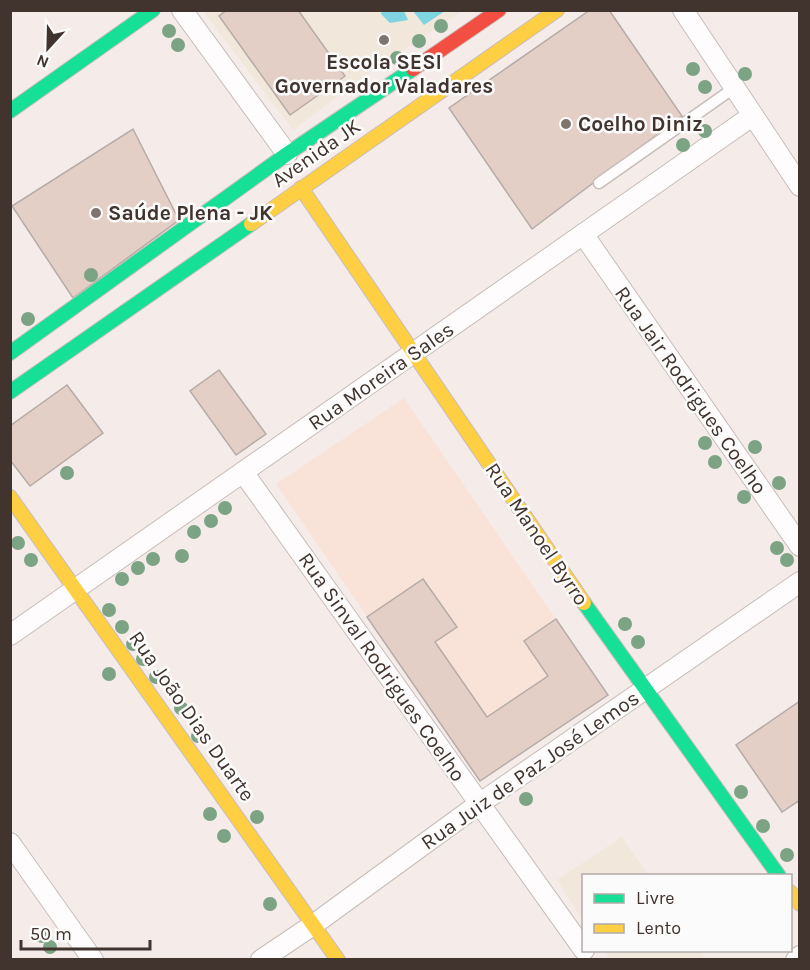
<svg xmlns="http://www.w3.org/2000/svg" width="810" height="970" viewBox="0 0 810 970" font-family="Karla,sans-serif">
  <rect width="100%" height="100%" fill="#f5ece9"/>
  <polygon fill="#f9e2d8" points="404,398 608,695 480,781 276,484"/>
  <g fill="#f1e7da">
    <polygon points="203,11 462,11 373,70 293,130"/>
    <polygon points="622,837 648,875 584,876 583,920 557,880"/>
    <polygon points="604,951 700,951 706,959 610,959"/>
  </g>
  <g fill="#7ed4e1">
    <polygon points="382,11 404,11 408,20 390,23 381,14"/>
    <polygon points="413,11 445,11 424,25"/>
  </g>
  <g fill="#e4cfc7" stroke="#b5aba7" stroke-width="1.5">
    <polygon points="227,10 298,10 345,76 290,115 219,16"/>
    <polygon points="590,10 609,10 682,116 532,229 449,108"/>
    <polygon points="133,129 179,220 73,298 12,206"/>
    <polygon points="219,370 266,434 236,455 190,391"/>
    <polygon points="67,385 103,433 30,486 10,460 10,426"/>
    <polygon points="423,579 457,627 435,642 487,717 548,676 524,641 556,619 608,695 480,781 367,617"/>
    <polygon points="800,701 800,800 782,812 736,745"/>
  </g>
  <g fill="none" stroke-linecap="round" stroke-linejoin="round">
    <defs>
      <polyline id="lane" points="599,183 734,88"/>
      <g id="street">
        <polyline points="182,10 287,154"/>
        <polyline points="683,10 800,186"/>
        <polyline points="583,234 800,546"/>
        <polyline points="243,472 584,950"/>
        <polyline points="10,635 752,116"/>
        <polyline points="10,843 93,960"/>
        <polyline points="261,960 313,925 479,804 800,582"/>
        <polyline points="796,960 800,956"/>
      </g>
      <g id="fast">
        <polyline points="10,111 153,10"/>
        <polyline points="10,353 287,154 413,69"/>
        <polyline points="10,392 251,224"/>
        <polyline points="584,603 779,876"/>
      </g>
      <g id="slow">
        <polyline points="301,188 584,603"/>
        <polyline points="251,224 557,10"/>
        <polyline points="10,497 338,960"/>
        <polyline points="790,892 800,904"/>
      </g>
      <polyline id="jam" points="413,69 499,10"/>
    </defs>
    <use href="#lane" stroke="#c7bdb9" stroke-width="13"/>
    <use href="#street" stroke="#c7bdb9" stroke-width="22"/>
    <use href="#fast" stroke="#c7bdb9" stroke-width="16"/>
    <use href="#slow" stroke="#c7bdb9" stroke-width="16"/>
    <use href="#jam" stroke="#c7bdb9" stroke-width="16"/>
    <use href="#lane" stroke="#fefcfc" stroke-width="10"/>
    <use href="#street" stroke="#fefcfc" stroke-width="20"/>
    <use href="#fast" stroke="#16e098" stroke-width="14"/>
    <use href="#slow" stroke="#ffcf43" stroke-width="14"/>
    <use href="#jam" stroke="#f24e42" stroke-width="14"/>
  </g>
  <g fill="#7ba384">
    <circle cx="441" cy="26" r="7"/>
    <circle cx="169" cy="31" r="7"/>
    <circle cx="419" cy="41" r="7"/>
    <circle cx="178" cy="45" r="7"/>
    <circle cx="397" cy="58" r="7"/>
    <circle cx="693" cy="69" r="7"/>
    <circle cx="745" cy="74" r="7"/>
    <circle cx="705" cy="87" r="7"/>
    <circle cx="705" cy="131" r="7"/>
    <circle cx="683" cy="145" r="7"/>
    <circle cx="91" cy="275" r="7"/>
    <circle cx="28" cy="319" r="7"/>
    <circle cx="705" cy="443" r="7"/>
    <circle cx="755" cy="447" r="7"/>
    <circle cx="715" cy="462" r="7"/>
    <circle cx="67" cy="473" r="7"/>
    <circle cx="779" cy="483" r="7"/>
    <circle cx="744" cy="497" r="7"/>
    <circle cx="225" cy="508" r="7"/>
    <circle cx="211" cy="521" r="7"/>
    <circle cx="194" cy="532" r="7"/>
    <circle cx="18" cy="543" r="7"/>
    <circle cx="777" cy="548" r="7"/>
    <circle cx="182" cy="556" r="7"/>
    <circle cx="153" cy="559" r="7"/>
    <circle cx="31" cy="560" r="7"/>
    <circle cx="787" cy="560" r="7"/>
    <circle cx="138" cy="568" r="7"/>
    <circle cx="122" cy="579" r="7"/>
    <circle cx="109" cy="610" r="7"/>
    <circle cx="625" cy="624" r="7"/>
    <circle cx="122" cy="627" r="7"/>
    <circle cx="638" cy="642" r="7"/>
    <circle cx="133" cy="644" r="7"/>
    <circle cx="143" cy="659" r="7"/>
    <circle cx="109" cy="674" r="7"/>
    <circle cx="156" cy="677" r="7"/>
    <circle cx="181" cy="708" r="7"/>
    <circle cx="198" cy="736" r="7"/>
    <circle cx="741" cy="792" r="7"/>
    <circle cx="526" cy="799" r="7"/>
    <circle cx="210" cy="814" r="7"/>
    <circle cx="257" cy="817" r="7"/>
    <circle cx="763" cy="826" r="7"/>
    <circle cx="224" cy="836" r="7"/>
    <circle cx="787" cy="855" r="7"/>
    <circle cx="270" cy="904" r="7"/>
    <circle cx="42" cy="936" r="7"/>
    <circle cx="50" cy="947" r="7"/>
  </g>
  <g fill="#80746f" stroke="#fbfbfb" stroke-width="2">
    <circle cx="384" cy="40" r="6"/>
    <circle cx="566" cy="124" r="6"/>
    <circle cx="96" cy="213" r="6"/>
  </g>
  <g text-anchor="middle" dominant-baseline="central" stroke-width="5" stroke-linejoin="round" paint-order="stroke">
    <g font-size="21" font-weight="bold" fill="#41332d" stroke="#fbfbfb" text-anchor="start">
      <text x="384" y="62" text-anchor="middle">Escola SESI<tspan x="384" dy="24">Governador Valadares</tspan></text>
      <text x="578" y="124">Coelho Diniz</text>
      <text x="108" y="213">Saúde Plena - JK</text>
    </g>
    <g font-size="21" fill="#41332d" stroke="#fbfbfb">
      <text transform="translate(316 153) rotate(-35)">Avenida JK</text>
      <text transform="translate(381 376) rotate(-35)">Rua Moreira Sales</text>
      <text transform="translate(691 390) rotate(55)">Rua Jair Rodrigues Coelho</text>
      <text transform="translate(537 534) rotate(56)">Rua Manoel Byrro</text>
      <text transform="translate(382 667) rotate(55)">Rua Sinval Rodrigues Coelho</text>
      <text transform="translate(192 716) rotate(55)">Rua João Dias Duarte</text>
      <text transform="translate(530 770) rotate(-35)">Rua Juiz de Paz José Lemos</text>
    </g>
  </g>
  <rect width="810" height="970" fill="none" stroke="#41332d" stroke-width="24"/>
  <rect x="582" y="874" width="210" height="78" fill="#fbfbfb" stroke="#b1aba9" stroke-width="1.5"/>
  <rect x="594" y="894" width="30" height="9" fill="#16e098" stroke="#b1aba9" stroke-width="1.5"/>
  <text x="636" y="904" font-size="18" fill="#41332d">Livre</text>
  <rect x="594" y="924" width="30" height="9" fill="#ffcf43" stroke="#b1aba9" stroke-width="1.5"/>
  <text x="636" y="934" font-size="18" fill="#41332d">Lento</text>
  <g transform="translate(48 48) rotate(202)" stroke="#fbfbfb" stroke-width="4.5" paint-order="stroke">
  <path d="M0-4.5L10 22L0 15L-10 22Z" fill="#41332d"/>
  <text y="-9" font-size="16" font-weight="bold" text-anchor="middle" fill="#41332d">N</text>
  </g>
  <path d="M21 940v9h129v-9" fill="none" stroke="#41332d" stroke-width="3"/>
  <text x="30" y="940" font-size="18" fill="#41332d" stroke="#fbfbfb" stroke-width="4.5" paint-order="stroke">50 m</text>
</svg>
